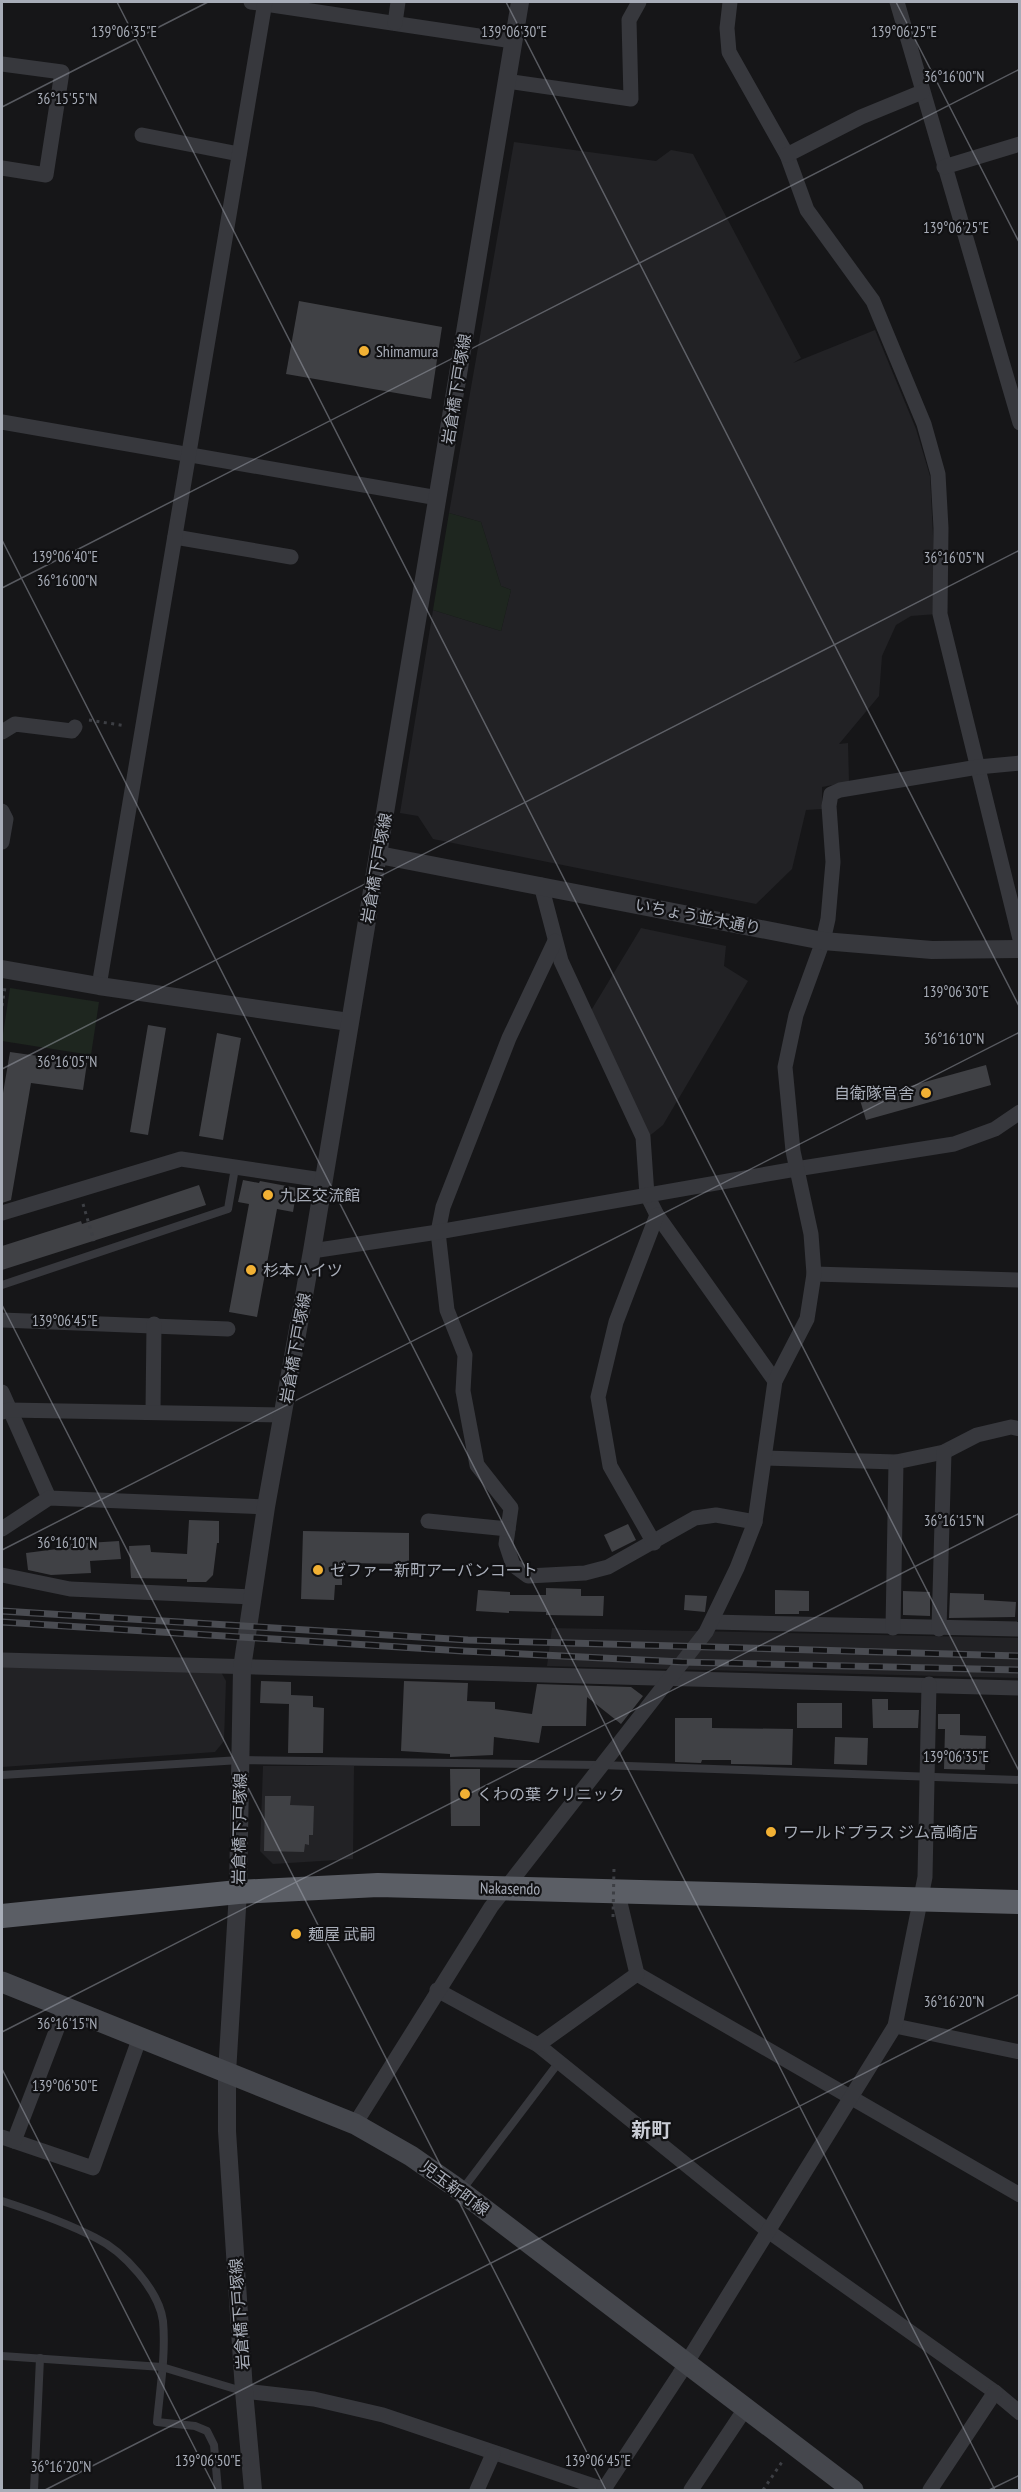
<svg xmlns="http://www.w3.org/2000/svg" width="1021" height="2492" viewBox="0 0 1021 2492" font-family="'PT Sans Narrow','Noto Sans JP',sans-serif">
  <rect width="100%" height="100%" fill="#161618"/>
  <g fill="#222225">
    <polygon points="514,142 656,161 671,150 693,154 801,358 793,363 875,330 916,429 930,476 937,614 911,616 896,625 882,656 879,696 839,744 848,743 849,782 822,787 822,809 806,810 792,869 756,904 433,839 418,816 400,813 433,610 501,631 511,590 501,586 481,522 449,513"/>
    <polygon points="641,928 726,946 724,966 748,981 663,1125 648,1137 589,1014"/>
    <polygon points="552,1628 1019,1638 1019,1678 547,1666"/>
    <polygon points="2,1666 221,1672 226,1681 224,1741 215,1752 2,1767"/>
    <polygon points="263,1766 354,1766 353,1859 273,1864 260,1851"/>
  </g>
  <g fill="#1e261f">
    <polygon points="449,513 481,522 501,586 511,590 501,631 433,610"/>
    <polygon points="10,988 99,1002 91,1055 2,1041"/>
  </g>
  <g fill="#404145">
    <polygon points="299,301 442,327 431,399 286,374"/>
    <polygon points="148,1025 166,1028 148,1135 130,1132"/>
    <polygon points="217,1033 241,1038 223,1140 199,1136"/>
    <polygon points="10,1052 87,1063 83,1090 31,1083 11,1200 2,1203 2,1099"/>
    <polygon points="986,1065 991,1085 866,1120 860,1100"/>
    <polygon points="243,1180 259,1183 260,1181 297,1188 293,1212 277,1209 257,1317 229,1312 249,1204 238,1202"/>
    <polygon points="199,1185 206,1205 2,1270 2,1246 81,1221 82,1224"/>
    <polygon points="189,1520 219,1521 219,1543 217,1543 213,1575 206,1582 187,1582 187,1579 131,1578 129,1546 150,1545 151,1552 187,1554"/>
    <polygon points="628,1524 636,1540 612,1552 604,1535"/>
    <polygon points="303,1531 409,1533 409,1564 342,1563 342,1585 335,1585 334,1600 301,1599"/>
    <polygon points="119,1541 121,1559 90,1561 91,1573 51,1575 28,1570 26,1553 57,1549 56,1545"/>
    <polygon points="546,1588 581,1589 581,1596 604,1596 603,1616 546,1615 546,1612 509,1611 509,1613 476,1611 478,1590 510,1592 510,1595 546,1595"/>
    <polygon points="775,1590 809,1591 809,1611 799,1611 799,1614 775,1614"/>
    <polygon points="903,1591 930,1592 930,1616 903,1615"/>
    <polygon points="950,1593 984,1594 984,1600 1016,1602 1015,1617 949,1618"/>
    <polygon points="685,1595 707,1596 705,1612 684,1610"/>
    <polygon points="261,1681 291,1682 291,1695 313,1696 313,1707 324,1708 323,1753 288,1753 289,1704 260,1703"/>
    <polygon points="404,1681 468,1683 467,1701 495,1702 495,1709 532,1714 537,1684 631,1687 643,1696 621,1724 587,1697 586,1726 542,1726 539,1743 494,1737 493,1755 450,1757 450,1754 401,1751"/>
    <polygon points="872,1699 888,1699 888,1710 919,1710 918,1728 873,1728"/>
    <rect x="797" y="1703" width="45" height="25"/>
    <polygon points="938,1714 960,1714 960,1735 986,1736 985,1770 944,1769 945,1729 938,1729"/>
    <polygon points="675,1718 712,1718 712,1728 793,1729 792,1765 731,1764 731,1760 702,1760 701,1763 675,1762"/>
    <polygon points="835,1737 868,1738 867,1765 834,1764"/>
    <polygon points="450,1769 480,1769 480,1826 451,1826"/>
    <polygon points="265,1796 291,1796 290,1805 314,1806 313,1835 309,1835 309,1845 305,1844 304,1852 264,1851"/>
  </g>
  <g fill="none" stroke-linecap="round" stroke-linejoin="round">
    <g stroke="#3d3f44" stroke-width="3" stroke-dasharray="3 4.5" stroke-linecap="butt">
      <polyline points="89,720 126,726"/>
      <polyline points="2,1006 5,987"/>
      <polyline points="83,1204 94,1241"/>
      <polyline points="763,2490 784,2459"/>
    </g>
    <g stroke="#37383d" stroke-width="8">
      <polyline points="2,1285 228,1209 235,1168"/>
      <polyline points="2,1775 240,1760 600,1765 1020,1780"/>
      <polyline points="462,2190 559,2062"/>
      <path d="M2,2201C33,2211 67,2223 96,2238C123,2251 159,2290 163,2321C166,2354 160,2389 157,2422L195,2426L207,2431L214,2445L218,2490"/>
      <polyline points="2,2356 162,2367 242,2391"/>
      <polyline points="34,2490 40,2358"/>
    </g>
    <g stroke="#37383d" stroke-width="15">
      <polyline points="251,2 513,41"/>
      <polyline points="730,2 727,28 729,52 787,155 807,210 873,301 924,424 938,474 941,528 940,614 1020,939"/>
      <polyline points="897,2 1020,423"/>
      <polyline points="395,23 398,2"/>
      <polyline points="2,64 62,72 46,175 2,168"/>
      <polyline points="506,81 631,99 629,20 639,2"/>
      <polyline points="142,135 239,154"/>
      <polyline points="787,155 861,117 922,92"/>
      <polyline points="944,167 1020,144"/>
      <polyline points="2,422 438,498"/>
      <polyline points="175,537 291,557"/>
      <polyline points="2,732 15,724 72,731 75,727"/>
      <polyline points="2,811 6,819 2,842"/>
      <polyline points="541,885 561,961 643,1137 647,1195 657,1215 775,1381"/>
      <polyline points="555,941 509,1038 443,1207 438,1232 447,1310 465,1355 463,1391 477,1465 511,1508 506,1544 513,1565 528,1576 585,1573 608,1567 695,1518 716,1515 755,1522"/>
      <polyline points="99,986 265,2"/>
      <polyline points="2,1213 181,1159 322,1180"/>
      <polyline points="312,1251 438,1232 796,1169 954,1144 995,1129 1020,1112"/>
      <polyline points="814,1274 1020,1280"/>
      <polyline points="2,1320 228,1329"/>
      <polyline points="2,1392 49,1498"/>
      <polyline points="153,1411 154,1324"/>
      <polyline points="2,1412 9,1410 283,1415"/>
      <polyline points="765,1458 896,1462 944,1452 977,1435 1011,1427 1020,1429"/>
      <polyline points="428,1521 508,1529"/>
      <polyline points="2,1529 49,1498 266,1507"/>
      <polyline points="654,1543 610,1466 598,1397 616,1322 657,1215"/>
      <polyline points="2,1575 70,1589 253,1597"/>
      <polyline points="712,1622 1020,1629"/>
      <polyline points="893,1628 896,1462"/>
      <polyline points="939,1629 944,1452"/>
      <polyline points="2,1660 1020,1688"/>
      <polyline points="637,1974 1020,2195"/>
      <polyline points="437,1990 538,2045 768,2231 995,2392 1020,2413"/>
      <polyline points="895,2026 1020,2052"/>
      <polyline points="538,2045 637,1974 617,1890"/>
      <polyline points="355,2124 491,1907 706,1632 737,1568 755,1522 775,1381 807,1319 814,1274 811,1234 793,1151 785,1067 796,1015 823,941 828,919 833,862 829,806 831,794 840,790 978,767 1020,763"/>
      <polyline points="2,2137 93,2168 140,2037"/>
      <polyline points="14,2141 65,2008"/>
      <polyline points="244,2391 314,2399 383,2415 606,2490"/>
      <polyline points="604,2489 679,2375 895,2026 925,1877 929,1684"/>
      <polyline points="477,2490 493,2454"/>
      <polyline points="691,2490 745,2409"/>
      <polyline points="930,2490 995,2392"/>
    </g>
    <g stroke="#37383d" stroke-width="18">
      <polyline points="379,855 823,941 932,950 1020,949"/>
      <polyline points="2,969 99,986 349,1022"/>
      <polyline points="253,2490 244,2391 227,2131 227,2073 238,1892 242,1668 266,1507 312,1251 520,2"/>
    </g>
    <polyline stroke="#45474d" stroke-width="21" points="2,1982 355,2124 411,2156 454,2186 853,2490"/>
    <polyline stroke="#5b5e65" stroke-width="24" points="2,1916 238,1892 378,1885 1020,1902"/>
    <defs>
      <g id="rail">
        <polyline points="2,1611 468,1640 1020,1656"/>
        <polyline points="2,1622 463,1651 682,1662 1020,1670"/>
      </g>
    </defs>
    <use href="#rail" stroke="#4a4c52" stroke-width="7"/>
    <use href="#rail" stroke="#111113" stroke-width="4.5" stroke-dasharray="14" stroke-linecap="butt"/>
    <polyline stroke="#3d3f44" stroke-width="3" stroke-dasharray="3 4.5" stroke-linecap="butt" points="613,1917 614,1868"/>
  </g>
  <path fill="none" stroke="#a8adb8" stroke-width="1.5" stroke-opacity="0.45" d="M117,2L1020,1773M506,2L1020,1008M896,2L1020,244M2,107L208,2M2,540L995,2490M2,588L1020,69M2,1069L1020,550M2,1305L606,2490M2,1550L1020,1032M2,2032L1020,1513M2,2069L216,2490M45,2490L1020,1994M989,2490L1020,2475"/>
  <g fill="#f2b134" stroke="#111113" stroke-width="2">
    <circle cx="364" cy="351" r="6"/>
    <circle cx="926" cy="1093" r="6"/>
    <circle cx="268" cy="1195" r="6"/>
    <circle cx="251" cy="1270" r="6"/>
    <circle cx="318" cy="1570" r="6"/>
    <circle cx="465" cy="1794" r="6"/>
    <circle cx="771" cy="1832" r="6"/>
    <circle cx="296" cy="1934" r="6"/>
  </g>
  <g text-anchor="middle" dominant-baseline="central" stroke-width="4.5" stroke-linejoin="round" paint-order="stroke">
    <g font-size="16" fill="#a8adb8" stroke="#111113" text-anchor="start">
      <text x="376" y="351">Shimamura</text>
      <text x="914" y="1093" text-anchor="end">自衛隊官舎</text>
      <text x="280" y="1195">九区交流館</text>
      <text x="263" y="1270">杉本ハイツ</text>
      <text x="330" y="1570">ゼファー新町アーバンコート</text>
      <text x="477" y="1794">くわの葉 クリニック</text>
      <text x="783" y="1832">ワールドプラス ジム高崎店</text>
      <text x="308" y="1934">麺屋 武嗣</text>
    </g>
    <g font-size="16" fill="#a8adb8" stroke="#111113">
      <text transform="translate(456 389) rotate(-81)">岩倉橋下戸塚線</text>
      <text transform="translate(376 868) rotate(-80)">岩倉橋下戸塚線</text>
      <text transform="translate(698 916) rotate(11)">いちょう並木通り</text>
      <text transform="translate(295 1348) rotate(-80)">岩倉橋下戸塚線</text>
      <text transform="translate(239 1829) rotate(-89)">岩倉橋下戸塚線</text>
      <text transform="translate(510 1888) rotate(1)">Nakasendo</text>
      <text transform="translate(455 2188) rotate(36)">児玉新町線</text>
      <text transform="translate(239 2314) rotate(-94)">岩倉橋下戸塚線</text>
    </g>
    <g font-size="20" font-weight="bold" fill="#c9ccd4" stroke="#111113">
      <text x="651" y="2130">新町</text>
    </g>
  </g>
  <g font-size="15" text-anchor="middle" fill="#a8adb8" stroke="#111113" stroke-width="4.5" stroke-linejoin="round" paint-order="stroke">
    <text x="124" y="37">139°06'35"E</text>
    <text x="514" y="37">139°06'30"E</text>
    <text x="904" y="37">139°06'25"E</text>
    <text x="954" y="82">36°16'00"N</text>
    <text x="67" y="104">36°15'55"N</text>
    <text x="956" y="233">139°06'25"E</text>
    <text x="65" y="562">139°06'40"E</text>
    <text x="954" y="563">36°16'05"N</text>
    <text x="67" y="586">36°16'00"N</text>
    <text x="956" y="997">139°06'30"E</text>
    <text x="954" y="1044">36°16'10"N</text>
    <text x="67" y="1067">36°16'05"N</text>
    <text x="65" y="1326">139°06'45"E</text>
    <text x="954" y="1526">36°16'15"N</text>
    <text x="67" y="1548">36°16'10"N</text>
    <text x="956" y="1762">139°06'35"E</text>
    <text x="954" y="2007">36°16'20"N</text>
    <text x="67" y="2029">36°16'15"N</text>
    <text x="65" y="2091">139°06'50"E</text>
    <text x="208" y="2466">139°06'50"E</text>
    <text x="598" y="2466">139°06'45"E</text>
    <text x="61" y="2472">36°16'20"N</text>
  </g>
  <rect width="1021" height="2492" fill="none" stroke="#a8adb8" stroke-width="6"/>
</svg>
